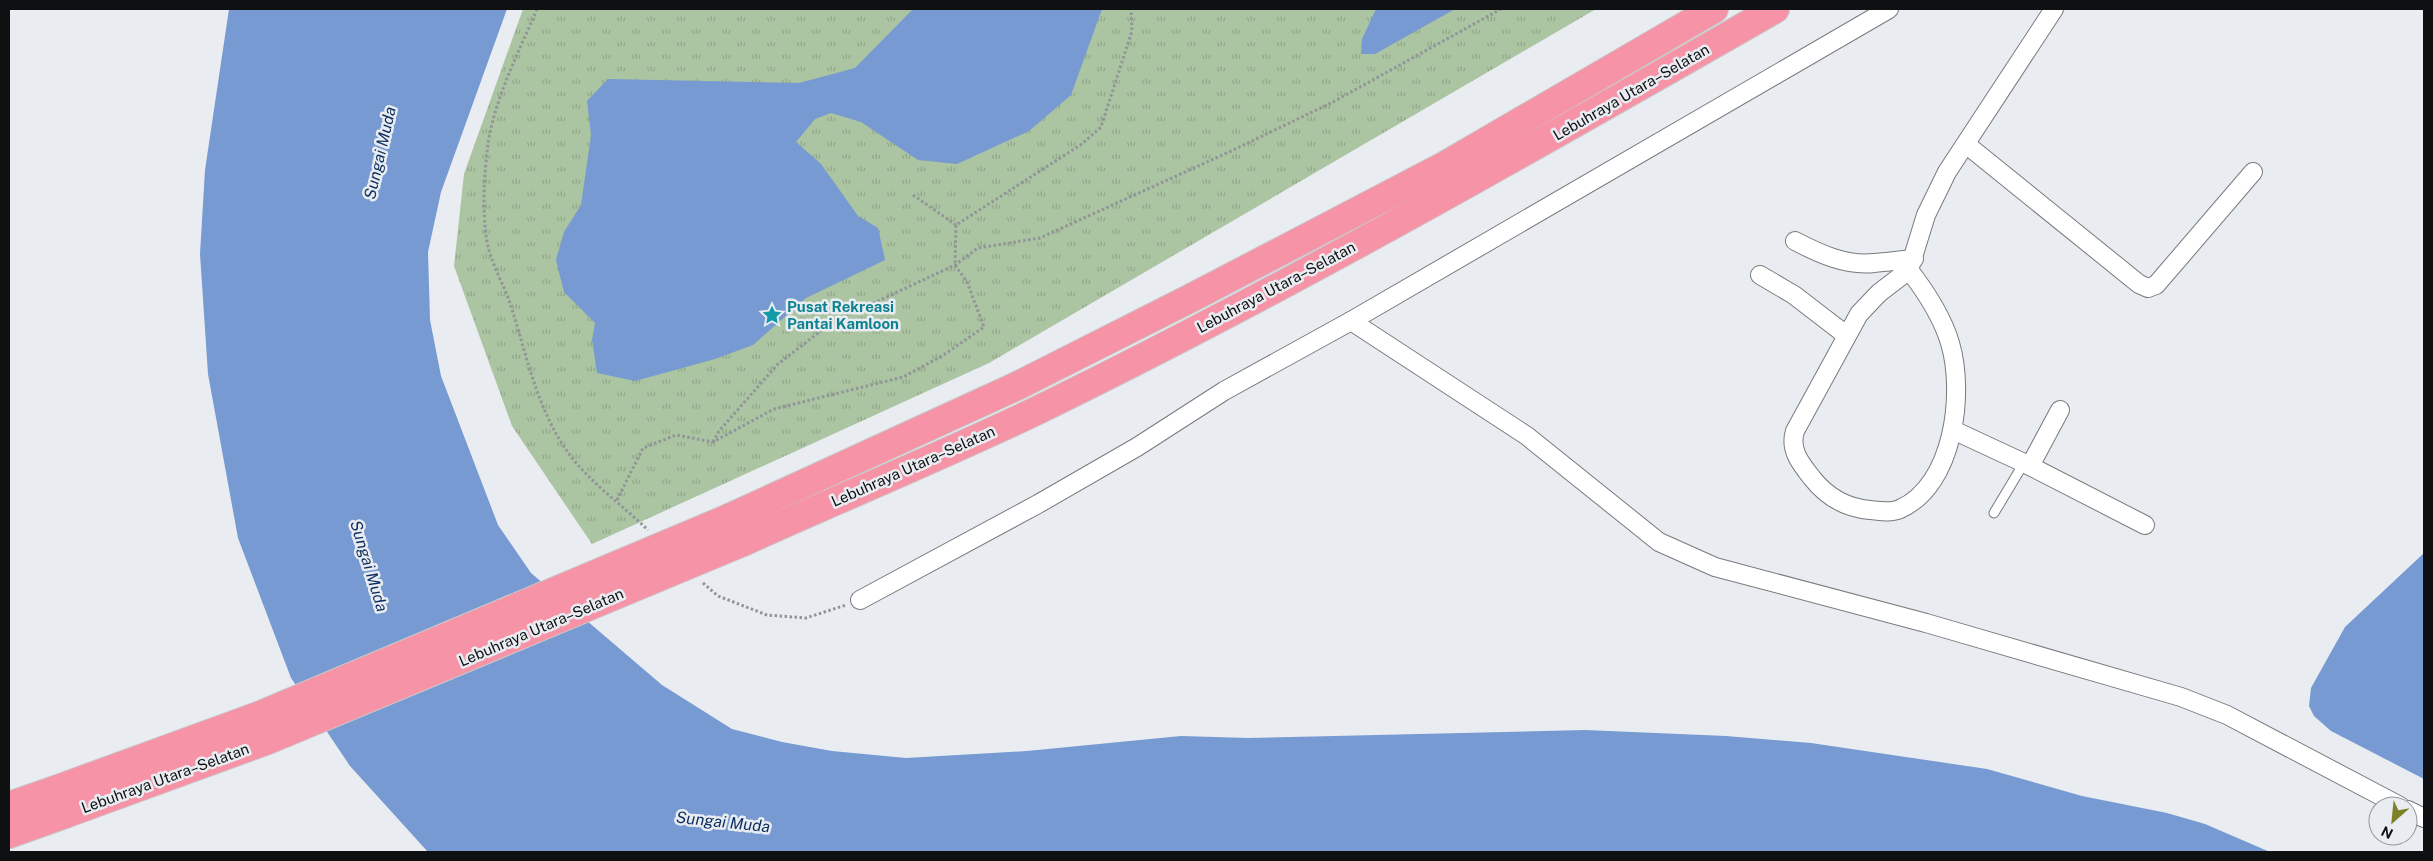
<svg xmlns="http://www.w3.org/2000/svg" width="2433" height="861" viewBox="0 0 2433 861" font-family="'Public Sans',sans-serif">
  <defs>
    <pattern id="grass-tufts" width="24" height="20" patternUnits="userSpaceOnUse" patternTransform="scale(1.25)"><rect width="24" height="20" fill="#abc4a2"/><path d="M3 7l-1-3M5 7V3M7 7l1-3M15 17l-1-3M17 17v-4M19 17l1-3" fill="none" stroke="#92a78a"/></pattern>
  </defs>
  <rect width="100%" height="100%" fill="#e9ecf1"/>
  <polygon fill="url(#grass-tufts)" points="523,9 1596,9 989,363 592,544 512,426 454,266 464,174"/>
  <g fill="#769ad1">
    <polygon points="229,9 507,9 441,192 428,252 430,320 441,376 498,525 531,573 662,685 732,729 782,742 832,751 906,758 1027,751 1181,736 1248,738 1585,730 1726,736 1811,743 1987,769 2082,796 2167,813 2205,824 2270,852 428,852 350,766 291,678 238,538 208,374 200,254 205,170"/>
    <polygon points="913,9 1102,9 1071,95 1029,131 957,164 918,160 861,122 831,113 815,119 796,142 821,164 858,216 878,228 885,260 806,298 753,345 715,359 635,381 597,373 592,340 595,323 564,292 556,260 564,232 581,205 591,135 587,101 608,79 799,83 855,68"/>
    <polygon points="1376,9 1455,9 1375,54 1361,54 1362,39"/>
    <polygon points="2424,553 2424,779 2331,731 2314,716 2309,706 2311,688 2345,627"/>
  </g>
  <g fill="none" stroke-linecap="round" stroke-linejoin="round">
    <defs>
      <polyline id="lane" points="1994,513 2024,463"/>
      <g id="street">
        <polyline points="1967,145 2139,284 2148,288 2156,285 2253,172"/>
        <path d="M1795,241C1820,254 1846,266 1874,263C1888,262 1901,260 1914,259"/>
        <path d="M1909,270C1926,292 1942,316 1950,343C1965,393 1954,485 1900,509C1892,513 1878,511 1870,510C1846,508 1827,497 1812,478C1801,464 1789,450 1795,431L1859,314L1879,293L1909,270L1926,215L1947,172L2054,9"/>
        <polyline points="1760,275 1794,295 1846,335"/>
        <polyline points="1351,321 1527,436 1659,542 1715,567 1926,623 2181,697 2227,715 2400,806"/>
        <polyline points="1953,430 2024,463 2145,525"/>
        <polyline points="2030,466 2060,410"/>
        <polyline points="860,600 1038,504 1137,447 1224,391 1351,321 1889,9"/>
        <polyline points="2408,810 2424,818"/>
      </g>
      <g id="highway">
        <polyline points="729,518 1017,386 1193,297 1444,166 1714,9"/>
        <path d="M743,542C840,498 940,457 1036,411C1288,288 1532,148 1775,9"/>
        <polyline points="9,806 55,790"/>
        <polyline points="9,834 65,814"/>
      </g>
    </defs>
    <use href="#lane" stroke="#787a7f" stroke-width="11"/>
    <use href="#street" stroke="#787a7f" stroke-width="20"/>
    <use href="#highway" stroke="#cacacb" stroke-width="30"/>
    <g stroke="#929498" stroke-width="3" stroke-dasharray="2.5 2.5" stroke-linecap="butt">
      <path d="M537,9C519,52 495,97 488,144C484,175 482,211 487,242C491,263 503,283 510,303C526,352 536,407 567,451C588,481 621,504 648,530"/>
      <polyline points="913,195 956,225"/>
      <polyline points="713,442 719,431 778,364 831,323 955,265 978,248 1040,238 1229,152 1333,102 1501,9"/>
      <polyline points="617,500 643,448 676,435 713,442 774,409 903,377 942,356 984,327 967,282 955,265 956,225 1082,144 1101,127 1132,31 1131,9"/>
      <polyline points="703,583 718,596 767,615 806,618 846,605"/>
    </g>
    <use href="#lane" stroke="#fff" stroke-width="9"/>
    <use href="#street" stroke="#fff" stroke-width="18"/>
    <use href="#highway" stroke="#f693a6" stroke-width="28"/>
    <defs>
      <g id="highway-bridge">
        <polyline points="55,790 258,716 729,518"/>
        <polyline points="65,814 268,740 743,542"/>
      </g>
    </defs>
    <use href="#highway-bridge" stroke="#cacacb" stroke-width="30" stroke-linecap="butt"/>
    <use href="#highway-bridge" stroke="#f693a6" stroke-width="28"/>
  </g>
  <defs>
    <symbol id="sight-bare" viewBox="-9 -9 18 18"><path d="M0-6L1.8-2.2L6-1.7L2.9 1.2L3.7 5.4L0 3.3L-3.7 5.4L-2.9 1.2L-6-1.7L-1.8-2.2Z" fill="#0f9aa8" stroke="#e9ecf1" stroke-width="2.5" paint-order="stroke"/></symbol>
  </defs>
  <g fill-rule="evenodd">
    <use href="#sight-bare" x="758" y="301" width="28" height="28"/>
  </g>
  <g text-anchor="middle" dominant-baseline="central" stroke-width="5" stroke-linejoin="round" paint-order="stroke">
    <g font-size="15" fill="#0f1012" stroke="#e9ecf1">
      <text transform="translate(1631 92) rotate(-30)">Lebuhraya Utara–Selatan</text>
      <text transform="translate(1276 287) rotate(-28)">Lebuhraya Utara–Selatan</text>
      <text transform="translate(913 466) rotate(-24)">Lebuhraya Utara–Selatan</text>
      <text transform="translate(541 627) rotate(-23)">Lebuhraya Utara–Selatan</text>
      <text transform="translate(165 778) rotate(-20)">Lebuhraya Utara–Selatan</text>
    </g>
    <g font-size="15" font-weight="bold" fill="#0d838f" stroke="#e9ecf1" text-anchor="start">
      <text x="787" y="306">Pusat Rekreasi<tspan x="787" dy="17">Pantai Kamloon</tspan></text>
    </g>
    <g font-size="16" font-style="italic" fill="#0b2e5f" stroke="#e9ecf1">
      <text transform="translate(380 153) rotate(-77)">Sungai Muda</text>
      <text transform="translate(369 566) rotate(73)">Sungai Muda</text>
      <text transform="translate(723 822) rotate(6)">Sungai Muda</text>
    </g>
  </g>
  <rect width="2433" height="861" fill="none" stroke="#0f1012" stroke-width="20"/>
  <g transform="translate(2393 821) rotate(207)"><circle r="24" fill="#e9ecf1" stroke="#929498"/>
  <path d="M0-4L9 19L0 12L-9 19Z" fill="#808029"/>
  <text y="-8" font-size="14" font-weight="bold" text-anchor="middle" fill="#0f1012">N</text>
  </g>
</svg>
